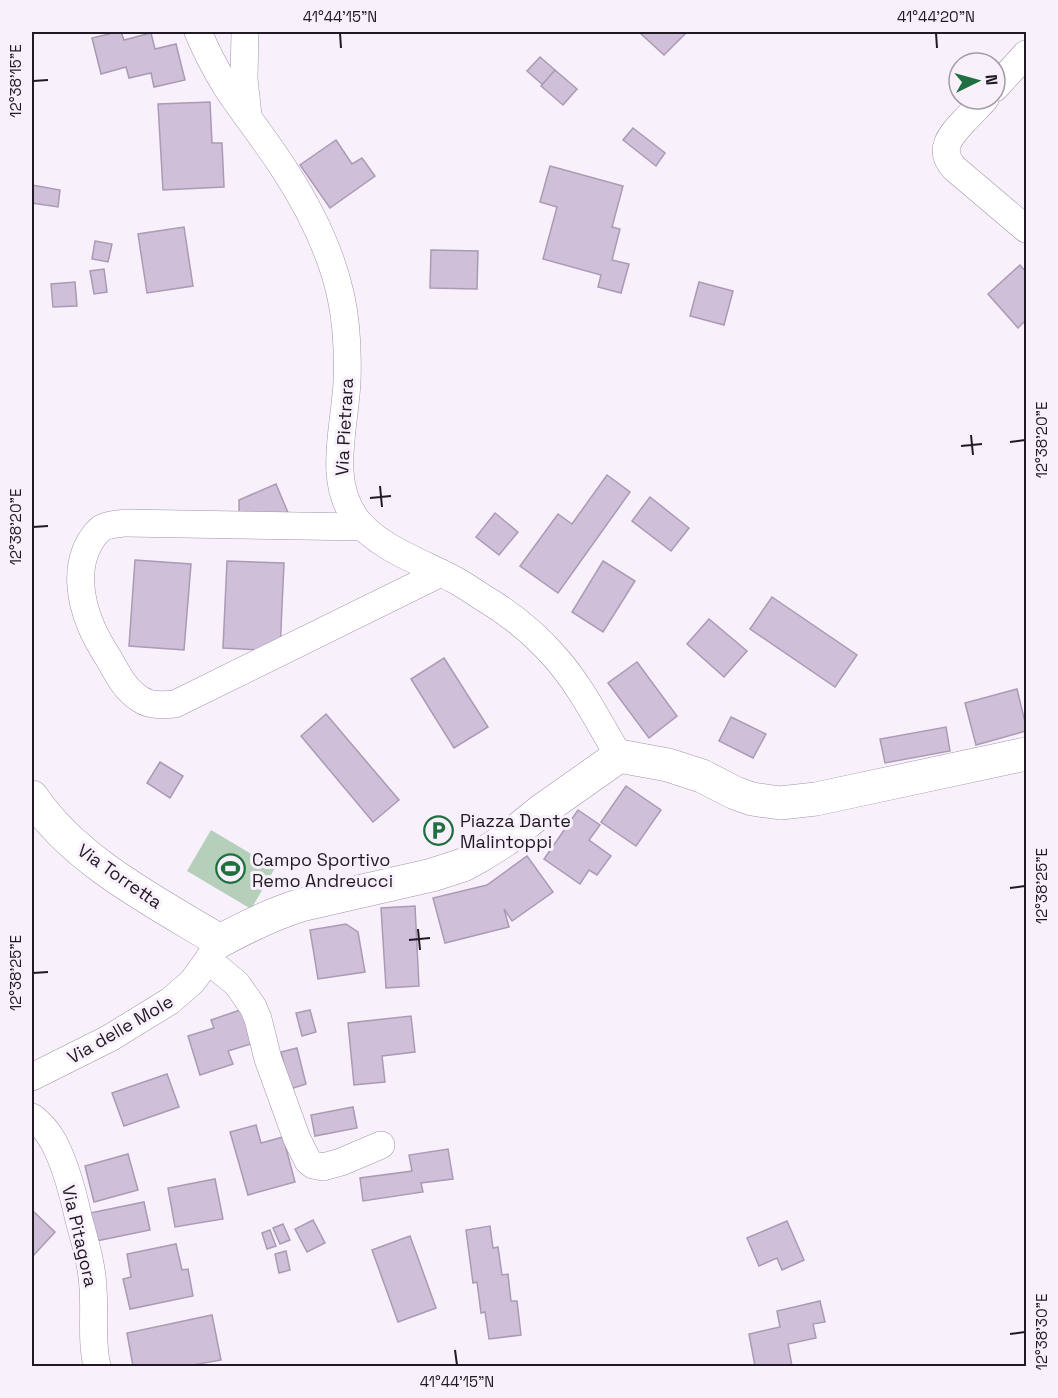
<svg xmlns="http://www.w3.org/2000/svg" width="1058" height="1398" viewBox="0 0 1058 1398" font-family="'Space Grotesk',sans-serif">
  <rect width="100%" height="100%" fill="#f8f1fc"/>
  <polygon fill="#b5cfbb" points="211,830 275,868 251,909 187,871"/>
  <g fill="#d0bfd9" stroke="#ab9ab4" stroke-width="1.5">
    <polygon points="117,32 121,32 124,40 151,33 155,49 176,44 185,80 154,87 151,73 129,78 126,67 101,74 92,38"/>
    <polygon points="639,32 687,32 664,55"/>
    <polygon points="540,57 555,70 543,85 527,71"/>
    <polygon points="555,70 577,89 563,105 541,86"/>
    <polygon points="210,102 212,143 222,143 224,187 163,190 158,104"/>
    <polygon points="633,128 665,153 656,166 623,140"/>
    <polygon points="336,140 352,164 362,158 375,176 330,208 300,165"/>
    <polygon points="550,166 623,186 612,227 620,229 612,260 629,264 621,293 598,287 601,275 543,259 557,207 540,202"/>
    <polygon points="32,185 60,190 58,207 32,203"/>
    <polygon points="184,227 193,286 147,293 138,234"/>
    <polygon points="95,241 112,244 108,262 92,259"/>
    <polygon points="431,250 478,251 477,289 430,288"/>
    <polygon points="1020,265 1026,272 1026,320 1018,328 988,294"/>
    <polygon points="104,269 107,292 94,294 90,271"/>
    <polygon points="75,282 77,306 53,307 51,284"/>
    <polygon points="699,282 733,291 724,325 690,316"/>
    <polygon points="607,475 630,492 558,593 520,566 558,514 572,524"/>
    <polygon points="276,484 289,515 239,516 239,500"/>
    <polygon points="650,497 689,528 671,551 632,521"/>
    <polygon points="495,513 518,532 499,555 476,537"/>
    <polygon points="135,560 191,564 184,650 129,646"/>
    <polygon points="227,561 284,563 280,651 223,648"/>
    <polygon points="603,561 635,581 603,632 572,612"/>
    <polygon points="772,597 857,655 835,687 750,629"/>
    <polygon points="709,619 747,651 724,677 687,644"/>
    <polygon points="444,658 488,727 454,748 411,679"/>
    <polygon points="637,662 677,716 649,738 608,683"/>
    <polygon points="1017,689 1026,726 1026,731 976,745 965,703"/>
    <polygon points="326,714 399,800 373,822 301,736"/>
    <polygon points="731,717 766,734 753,758 719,741"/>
    <polygon points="946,727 950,751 885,763 880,739"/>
    <polygon points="160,762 183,776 170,798 147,783"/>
    <polygon points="626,786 661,810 636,846 601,822"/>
    <polygon points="578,810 600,825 589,840 611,856 597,875 589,870 580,884 544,859"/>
    <polygon points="527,856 553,892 512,921 504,909 509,927 445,943 433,898 487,885"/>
    <polygon points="415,906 419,986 386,988 381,908"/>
    <polygon points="346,924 358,932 365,972 318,979 310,930"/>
    <polygon points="243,1009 254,1043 228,1051 233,1064 200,1075 188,1036 214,1028 211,1020"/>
    <polygon points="310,1010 316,1032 302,1036 296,1013"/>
    <polygon points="411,1016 415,1052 382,1056 385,1082 354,1085 348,1023"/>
    <polygon points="297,1048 306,1084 290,1089 281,1052"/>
    <polygon points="167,1074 179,1107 124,1126 112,1093"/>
    <polygon points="353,1107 357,1128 315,1136 311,1115"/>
    <polygon points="256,1125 261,1143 283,1137 295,1182 248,1195 230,1132"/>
    <polygon points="448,1149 453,1179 421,1183 423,1192 363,1201 360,1178 412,1171 409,1155"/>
    <polygon points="128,1154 138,1190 94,1202 85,1166"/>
    <polygon points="215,1179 223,1219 175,1227 168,1188"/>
    <polygon points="144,1202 150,1230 96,1241 90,1213"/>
    <polygon points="32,1210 55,1232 32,1257"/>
    <polygon points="313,1220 325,1243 307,1252 295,1229"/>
    <polygon points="787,1221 804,1260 782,1270 777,1258 759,1266 747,1238"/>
    <polygon points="283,1224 290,1240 280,1244 273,1228"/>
    <polygon points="490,1226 493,1248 498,1247 502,1275 508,1274 511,1301 517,1301 521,1335 489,1339 485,1312 481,1313 477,1282 473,1283 466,1230"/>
    <polygon points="270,1230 276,1246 267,1249 262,1233"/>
    <polygon points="410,1236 436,1308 398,1322 372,1250"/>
    <polygon points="176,1244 182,1270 188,1269 193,1296 130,1309 123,1279 131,1277 127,1254"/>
    <polygon points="286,1251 290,1270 279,1273 275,1254"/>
    <polygon points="820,1301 825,1322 813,1324 816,1338 788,1344 792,1366 755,1366 749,1334 780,1327 777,1311"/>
    <polygon points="212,1315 221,1360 188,1366 133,1366 127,1333"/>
  </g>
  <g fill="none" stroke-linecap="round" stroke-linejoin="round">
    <defs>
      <g id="minor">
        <path d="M198,32C206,51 216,70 227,88C245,115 266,141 284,169C310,209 331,250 341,297C347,325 348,354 347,382C345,427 327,480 356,519C378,548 424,563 455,580C464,585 473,591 482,597C509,613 535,634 555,657C581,686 599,723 619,756"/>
        <polyline points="245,32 244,79 248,115"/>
        <polyline points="995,88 1026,54"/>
        <path d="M985,99C978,106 972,113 965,120C951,135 937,149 954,168L1026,229"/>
        <path d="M363,527L125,523C118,524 109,524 102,528C97,531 93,537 90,542C75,567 80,600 91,626C96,638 102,648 109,659C117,673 125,690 140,699C150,706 163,705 175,704L441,573"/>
        <polyline points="208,960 237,984 253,1007 258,1019 268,1059 297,1139 308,1161 313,1165 323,1167 341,1162 381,1145"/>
        <polyline points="32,1077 110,1038 170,1001 192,982 208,960 218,944"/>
        <path d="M32,1117C40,1123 48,1132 53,1141C66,1165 73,1194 79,1220C85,1242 92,1265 93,1288C95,1314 91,1341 97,1366"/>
      </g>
      <path id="tertiary" d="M32,797C75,861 155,902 220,941C246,927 272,914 301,905L432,875L463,865L483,854L505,840L541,811L619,756L668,765L702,776L735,793L752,799L780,803L816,799L1026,754"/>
    </defs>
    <use href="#minor" stroke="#a392ac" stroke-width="28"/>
    <use href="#tertiary" stroke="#a392ac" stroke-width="34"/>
    <use href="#minor" stroke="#fff" stroke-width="27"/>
    <use href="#tertiary" stroke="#fff" stroke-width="33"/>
  </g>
  <path fill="none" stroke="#211a24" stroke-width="2" d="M340,33L341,48M936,33L937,48M33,81L48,80M971,435L973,455M1010,442L1025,440M961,446L982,444M380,486L382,507M370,498L391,496M33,527L48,526M1010,888L1025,886M418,929L420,950M409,940L430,938M33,973L48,972M1010,1334L1025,1332M455,1350L457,1365"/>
  <defs>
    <symbol id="parking-ring" viewBox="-11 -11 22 22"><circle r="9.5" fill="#f8f1fc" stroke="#1f6f3f" stroke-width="1.5"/><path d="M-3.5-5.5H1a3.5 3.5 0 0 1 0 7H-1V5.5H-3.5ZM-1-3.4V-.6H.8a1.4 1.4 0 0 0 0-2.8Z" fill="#1f6f3f"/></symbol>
    <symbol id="stadium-ring" viewBox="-11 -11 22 22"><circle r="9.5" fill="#f8f1fc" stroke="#1f6f3f" stroke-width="1.5"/><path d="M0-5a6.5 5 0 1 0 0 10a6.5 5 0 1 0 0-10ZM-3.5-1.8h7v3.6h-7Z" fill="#1f6f3f"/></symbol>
  </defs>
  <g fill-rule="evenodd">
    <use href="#parking-ring" x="422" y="814" width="33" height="33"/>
    <use href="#stadium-ring" x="214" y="852" width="33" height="33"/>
  </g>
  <g text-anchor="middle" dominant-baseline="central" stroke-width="6" stroke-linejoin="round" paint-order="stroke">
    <g font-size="18" fill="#211a24" stroke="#f8f1fc">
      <text transform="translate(344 427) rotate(-87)">Via Pietrara</text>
      <text transform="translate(120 876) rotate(35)">Via Torretta</text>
      <text transform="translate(120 1029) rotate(-30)">Via delle Mole</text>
      <text transform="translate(80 1236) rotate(77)">Via Pitagora</text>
    </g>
    <g font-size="18" fill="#211a24" stroke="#f8f1fc" text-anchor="start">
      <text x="460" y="820">Piazza Dante<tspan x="460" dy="21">Malintoppi</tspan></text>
      <text x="252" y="859">Campo Sportivo<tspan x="252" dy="21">Remo Andreucci</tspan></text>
    </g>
  </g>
  <rect width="1058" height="1398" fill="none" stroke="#f8f1fc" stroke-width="66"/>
  <g transform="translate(977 81) rotate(85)"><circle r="28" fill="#f8f1fc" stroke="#a29ba6" stroke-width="1.5"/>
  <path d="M0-4.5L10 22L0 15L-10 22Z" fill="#1f6f3f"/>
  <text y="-9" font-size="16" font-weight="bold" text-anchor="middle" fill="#211a24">N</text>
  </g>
  <rect x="33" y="33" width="992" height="1332" fill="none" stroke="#211a24" stroke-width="2"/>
  <g font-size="15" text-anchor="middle" fill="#211a24">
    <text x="340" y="22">41°44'15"N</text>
    <text x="936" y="22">41°44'20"N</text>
    <text transform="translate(16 81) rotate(-90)" y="5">12°38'15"E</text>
    <text transform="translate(1042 440) rotate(-90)" y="5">12°38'20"E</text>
    <text transform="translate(16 527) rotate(-90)" y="5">12°38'20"E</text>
    <text transform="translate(1042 886) rotate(-90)" y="5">12°38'25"E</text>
    <text transform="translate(16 973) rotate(-90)" y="5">12°38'25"E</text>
    <text transform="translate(1042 1332) rotate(-90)" y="5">12°38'30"E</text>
    <text x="457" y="1387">41°44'15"N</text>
  </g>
</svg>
